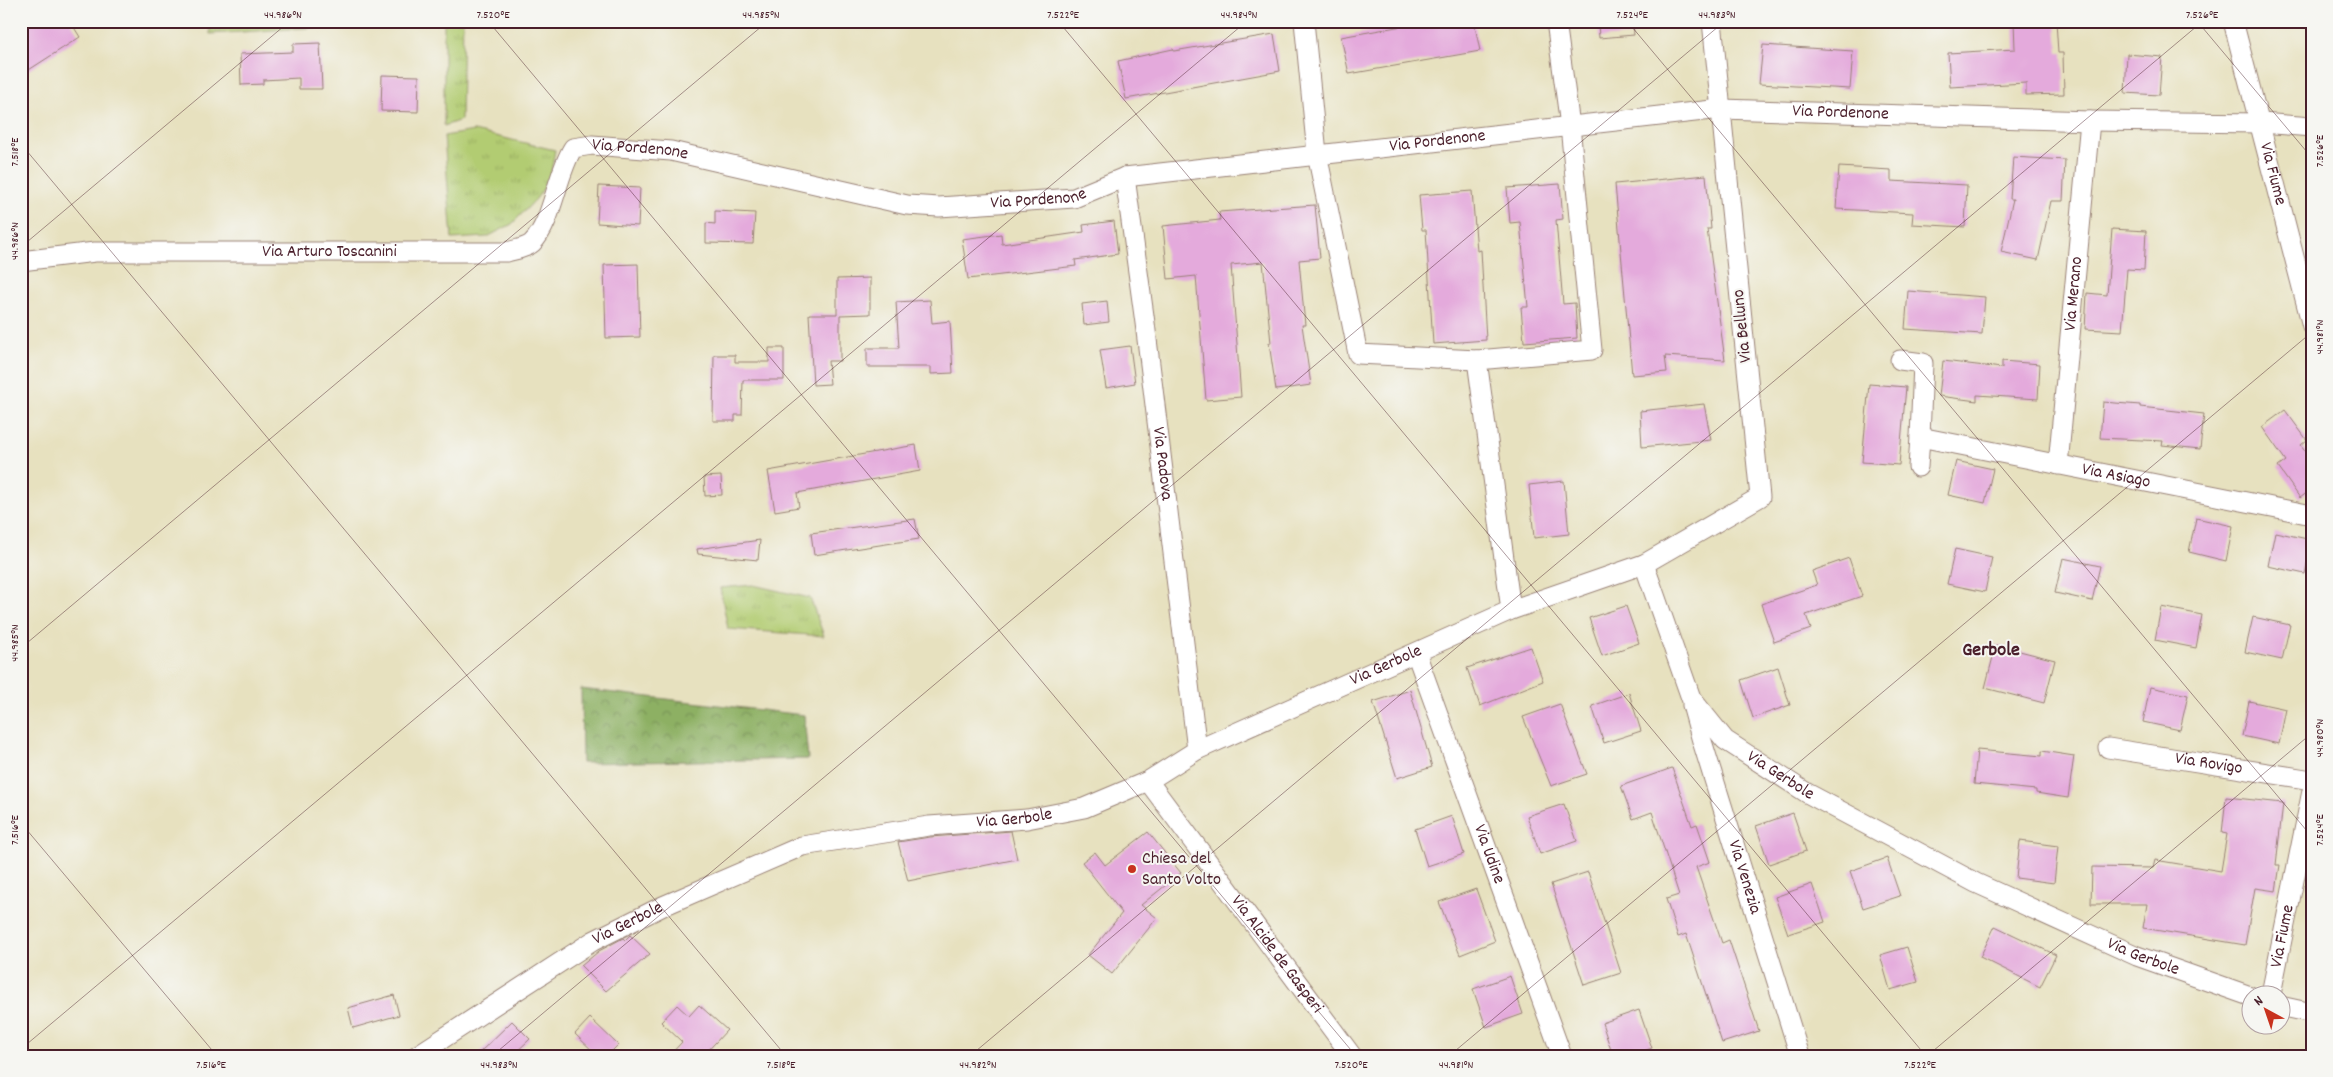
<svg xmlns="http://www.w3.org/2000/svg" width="2333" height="1077" viewBox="0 0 2333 1077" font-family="Dekko,sans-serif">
  <defs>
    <pattern id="grass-tufts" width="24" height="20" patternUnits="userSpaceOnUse" patternTransform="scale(1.25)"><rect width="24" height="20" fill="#b2cc72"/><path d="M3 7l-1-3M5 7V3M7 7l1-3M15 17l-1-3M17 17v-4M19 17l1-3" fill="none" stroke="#9baf63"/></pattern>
    <pattern id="forest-crowns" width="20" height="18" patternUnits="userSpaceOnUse" patternTransform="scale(1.25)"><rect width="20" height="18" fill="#8db064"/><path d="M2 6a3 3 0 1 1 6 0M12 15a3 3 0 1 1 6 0" fill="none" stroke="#758f53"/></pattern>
  </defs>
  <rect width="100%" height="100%" fill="#f6f6f2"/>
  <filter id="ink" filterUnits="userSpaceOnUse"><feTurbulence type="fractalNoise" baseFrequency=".02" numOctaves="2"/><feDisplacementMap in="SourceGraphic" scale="10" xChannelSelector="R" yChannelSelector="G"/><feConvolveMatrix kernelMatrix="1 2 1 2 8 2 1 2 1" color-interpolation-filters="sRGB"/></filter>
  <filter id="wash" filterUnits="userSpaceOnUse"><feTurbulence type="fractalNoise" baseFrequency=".0096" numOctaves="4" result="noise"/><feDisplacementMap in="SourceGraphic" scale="20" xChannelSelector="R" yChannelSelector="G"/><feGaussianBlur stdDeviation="1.12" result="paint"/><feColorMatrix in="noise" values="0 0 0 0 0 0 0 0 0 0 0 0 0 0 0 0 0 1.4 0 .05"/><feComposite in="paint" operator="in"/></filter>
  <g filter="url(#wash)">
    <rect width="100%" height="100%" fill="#e7e1bf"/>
    <g fill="url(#grass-tufts)" stroke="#7e764e">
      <polygon points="210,21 419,21 210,34"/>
      <polygon points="444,21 463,21 461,120 444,126"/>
      <polygon points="474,131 555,150 550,179 536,199 512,224 487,237 452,239 444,136"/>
      <polygon points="753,585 810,598 824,636 728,629 720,588"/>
    </g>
    <polygon fill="url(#forest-crowns)" stroke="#6c6848" points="581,689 804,715 808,759 582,763"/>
    <g id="blocks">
      <g fill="#e4aadc">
        <polygon points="26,21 70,21 80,37 21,75 21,24"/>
        <polygon points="1430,21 1474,21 1480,51 1349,74 1341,37"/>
        <polygon points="1598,21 1633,21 1634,35 1599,38"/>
        <polygon points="2014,21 2056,21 2058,53 2063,53 2064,94 2026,95 2026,83 1950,87 1948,53 2015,49"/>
        <polygon points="1274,34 1280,71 1126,99 1118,61 1173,49 1174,51"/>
        <polygon points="320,43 322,89 299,89 299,78 263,80 263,84 241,85 240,54 293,52 293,44"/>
        <polygon points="1763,45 1853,51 1850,89 1759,84"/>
        <polygon points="2127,54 2162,57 2159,95 2125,93"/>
        <polygon points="382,75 419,76 418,112 381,111"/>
        <polygon points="2013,157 2065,160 2063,201 2051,201 2038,260 2001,252 2013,199 2010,199"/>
        <polygon points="1839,167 1891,170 1891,181 1967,185 1965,227 1912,224 1913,213 1836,209"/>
        <polygon points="1706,175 1711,229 1707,229 1725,360 1665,356 1667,372 1632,375 1615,184"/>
        <polygon points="1560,184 1563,219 1556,220 1563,304 1575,303 1577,338 1524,342 1521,307 1528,307 1520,222 1510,223 1507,188"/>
        <polygon points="599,186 640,188 638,226 597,223"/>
        <polygon points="1472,191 1477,251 1481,250 1486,340 1433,344 1426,230 1422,230 1419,195"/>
        <polygon points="1315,205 1320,258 1299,260 1305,325 1302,325 1311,385 1276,390 1269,343 1271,343 1263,262 1231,265 1241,397 1206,400 1196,276 1168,279 1163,226 1220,220 1219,212"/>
        <polygon points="715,211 755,213 753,244 706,243 706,223 715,224"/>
        <polygon points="1114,221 1118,254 1075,260 1076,266 968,279 962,239 1001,234 1002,244 1084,232 1083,225"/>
        <polygon points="2112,229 2146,231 2144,270 2127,269 2122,331 2085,329 2087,293 2107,295"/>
        <polygon points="638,264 640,337 606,338 604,265"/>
        <polygon points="870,278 870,314 840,315 840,361 828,361 830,384 813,385 809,314 837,314 837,279"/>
        <polygon points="1908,291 1985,297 1982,334 1905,329"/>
        <polygon points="930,300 932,323 950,321 953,373 931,374 931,367 867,367 867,348 899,348 896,302"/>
        <polygon points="1107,301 1109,322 1084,325 1082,304"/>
        <polygon points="1130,346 1135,383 1106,388 1100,350"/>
        <polygon points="769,348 784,348 784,380 743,380 742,415 735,415 735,421 713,421 714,355 735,355 735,362 769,362"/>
        <polygon points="1943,361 2002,368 2002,361 2040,364 2038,399 1977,395 1977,401 1939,396"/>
        <polygon points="1869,384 1906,387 1899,465 1862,462"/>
        <polygon points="2103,402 2140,405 2140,407 2204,414 2200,449 2162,445 2163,441 2100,438"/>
        <polygon points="1704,404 1711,440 1642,447 1640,411"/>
        <polygon points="2285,410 2307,440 2301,445 2312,460 2312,489 2300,498 2278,467 2286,461 2262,427"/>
        <polygon points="916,445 920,471 797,493 799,507 775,511 768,471"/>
        <polygon points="1956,461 1993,469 1985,503 1948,495"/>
        <polygon points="721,476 722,495 705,496 704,477"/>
        <polygon points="1564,481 1569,534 1534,538 1529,485"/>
        <polygon points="2196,518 2233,526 2226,561 2189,552"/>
        <polygon points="915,519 919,539 814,555 811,533"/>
        <polygon points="2275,532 2312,540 2305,574 2268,566"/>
        <polygon points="760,540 758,560 698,554 697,549"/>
        <polygon points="1955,549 1992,557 1985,592 1947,584"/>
        <polygon points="1849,558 1862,596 1806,615 1811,629 1774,642 1761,604 1817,585 1812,571"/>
        <polygon points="2063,558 2100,566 2092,601 2055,593"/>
        <polygon points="1626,606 1639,643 1602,656 1589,618"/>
        <polygon points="2161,607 2202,615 2196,648 2155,640"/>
        <polygon points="2253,617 2290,625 2282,660 2245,652"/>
        <polygon points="1996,645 2055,660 2044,703 1985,688"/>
        <polygon points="1531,647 1543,681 1480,706 1467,668"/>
        <polygon points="1778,667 1790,705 1753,718 1741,680"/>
        <polygon points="2150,687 2188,695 2180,730 2143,722"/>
        <polygon points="1410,690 1432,767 1397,778 1373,702"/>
        <polygon points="1629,693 1641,731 1604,743 1592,706"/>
        <polygon points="2249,701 2286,709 2279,744 2242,736"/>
        <polygon points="1560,704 1587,774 1551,786 1523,717"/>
        <polygon points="1977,750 2042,756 2042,751 2074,756 2068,798 2036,793 2036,790 1974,784"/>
        <polygon points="1672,768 1692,826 1697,824 1710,862 1696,867 1722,943 1729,940 1759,1031 1722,1043 1686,934 1678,937 1666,899 1679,895 1652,812 1633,819 1621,786"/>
        <polygon points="2226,797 2283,803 2276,865 2280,865 2276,891 2255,888 2245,945 2143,928 2147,904 2091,904 2092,867 2153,868 2155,860 2221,871 2227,834 2222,833"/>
        <polygon points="1564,804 1577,841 1540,854 1527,816"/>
        <polygon points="1793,813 1806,851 1769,864 1756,826"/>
        <polygon points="1452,816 1464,854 1427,866 1415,829"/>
        <polygon points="1011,831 1017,859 908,881 898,842 930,837"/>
        <polygon points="1148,832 1181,873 1141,905 1157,918 1112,974 1088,955 1122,913 1082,862 1095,852 1105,865"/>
        <polygon points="2020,841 2058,846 2054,883 2016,878"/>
        <polygon points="1887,858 1900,896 1863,908 1850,871"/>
        <polygon points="1588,872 1621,973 1584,985 1551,884"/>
        <polygon points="1812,884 1825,922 1788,934 1775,897"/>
        <polygon points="1476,889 1495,941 1460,955 1439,902"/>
        <polygon points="1995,926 2056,955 2040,987 1980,957"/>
        <polygon points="630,935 650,954 606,991 581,966 599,951 623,938 625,940"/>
        <polygon points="1907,947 1918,982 1890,990 1880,955"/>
        <polygon points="1510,976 1523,1014 1486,1027 1473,989"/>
        <polygon points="394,995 399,1015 353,1028 348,1008"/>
        <polygon points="677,1005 689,1016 699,1005 727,1030 703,1056 669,1056 682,1042 661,1022"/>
        <polygon points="1639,1010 1652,1048 1630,1056 1613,1056 1602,1023"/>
        <polygon points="590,1018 618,1045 607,1056 598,1056 575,1034"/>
        <polygon points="512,1021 530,1039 512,1056 476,1056"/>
      </g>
    </g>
  </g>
  <g filter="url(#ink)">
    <use href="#blocks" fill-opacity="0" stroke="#988075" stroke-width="1"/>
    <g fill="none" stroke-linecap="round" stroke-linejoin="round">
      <defs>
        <g id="minor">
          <polyline points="1304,21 1317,154 1358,354 1477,360"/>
          <path id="s1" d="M2233,21L2312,326"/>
          <path id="s2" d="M1125,177L1145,323L1197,750"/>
          <path id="s3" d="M21,261L95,252H507C514,250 527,248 532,243C553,222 556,175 573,148L592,145L671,151L907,205L939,207L1074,198L1125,177L1721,109L2090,121L2261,123L2312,127"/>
          <polyline points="1900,360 1923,363 1920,437"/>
          <path id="s4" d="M2058,465L2090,121"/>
          <path id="s5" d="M1918,467L1920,437L2312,515"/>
          <path id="s6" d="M1644,564L1691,698L1725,740L1807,793L1976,883L2137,956L2250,996"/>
          <polyline points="1511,610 1477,360 1592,350 1570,126 1556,21"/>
          <path id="s7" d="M1416,653L1562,1056"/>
          <path id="s8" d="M1692,705L1702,741L1800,1056"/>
          <path id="s9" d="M2108,748L2312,780"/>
          <path id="s10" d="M1148,781L1352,1056"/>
          <path id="s11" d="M2271,994L2312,791"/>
          <polyline points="2280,1006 2312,1013"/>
          <path id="s12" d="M416,1056L593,941L663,906L802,846L929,826L1027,819L1084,808L1148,781L1197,750L1511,610L1644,564L1760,497L1712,21"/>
        </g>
      </defs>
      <use href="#minor" stroke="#988075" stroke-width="21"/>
      <use href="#minor" stroke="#fff" stroke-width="19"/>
    </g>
  </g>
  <path fill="none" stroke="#4a1f2b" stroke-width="1" stroke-opacity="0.45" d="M488,21L1356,1056M1058,21L1926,1056M1627,21L2312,837M2197,21L2312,158M21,144L786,1056M21,247L290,21M21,648L768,21M21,823L217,1056M21,1049L1247,21M492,1056L1725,21M970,1056L2203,21M1449,1056L2312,332M1927,1056L2312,733"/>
  <circle fill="#c8321e" stroke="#f6f6f2" stroke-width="2" cx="1132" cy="869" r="5"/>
  <g text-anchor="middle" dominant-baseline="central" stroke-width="4" stroke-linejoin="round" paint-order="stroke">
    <g font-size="18" fill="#4a1f2b" stroke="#f6f6f2">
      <text stroke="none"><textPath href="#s3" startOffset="1900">Via Pordenone</textPath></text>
      <text stroke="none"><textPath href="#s3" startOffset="1495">Via Pordenone</textPath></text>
      <text stroke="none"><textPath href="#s3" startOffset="685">Via Pordenone</textPath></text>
      <text stroke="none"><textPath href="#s1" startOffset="158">Via Fiume</textPath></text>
      <text stroke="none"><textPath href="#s3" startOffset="1090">Via Pordenone</textPath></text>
      <text stroke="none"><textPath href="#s3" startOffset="309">Via Arturo Toscanini</textPath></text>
      <text stroke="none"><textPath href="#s4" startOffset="172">Via Merano</textPath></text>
      <text transform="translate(1743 326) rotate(-96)">Via Belluno</text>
      <text stroke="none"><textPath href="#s2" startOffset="289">Via Padova</textPath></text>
      <text stroke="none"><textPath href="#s5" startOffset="230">Via Asiago</textPath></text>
      <text stroke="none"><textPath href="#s12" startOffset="1060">Via Gerbole</textPath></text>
      <text stroke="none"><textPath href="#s9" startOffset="102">Via Rovigo</textPath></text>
      <text stroke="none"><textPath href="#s6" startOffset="262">Via Gerbole</textPath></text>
      <text stroke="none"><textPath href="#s12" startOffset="655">Via Gerbole</textPath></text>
      <text stroke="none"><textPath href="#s7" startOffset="214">Via Udine</textPath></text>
      <text stroke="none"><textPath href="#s8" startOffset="180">Via Venezia</textPath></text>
      <text stroke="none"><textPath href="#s12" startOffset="250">Via Gerbole</textPath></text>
      <text stroke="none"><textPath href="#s11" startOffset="59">Via Fiume</textPath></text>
      <text stroke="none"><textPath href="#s10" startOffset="216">Via Alcide de Gasperi</textPath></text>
      <text stroke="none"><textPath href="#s6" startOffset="668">Via Gerbole</textPath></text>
    </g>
    <g font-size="18" fill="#4a1f2b" stroke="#f6f6f2" text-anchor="start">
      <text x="1142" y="859">Chiesa del<tspan x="1142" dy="21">Santo Volto</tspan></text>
    </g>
    <g font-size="20" font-weight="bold" fill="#4a1f2b" stroke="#f6f6f2">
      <text x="1991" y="651">Gerbole</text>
    </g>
  </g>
  <rect width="2333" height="1077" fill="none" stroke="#f6f6f2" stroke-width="55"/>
  <g transform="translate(2266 1010) rotate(320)"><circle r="24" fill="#f6f6f2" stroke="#b1a0a2"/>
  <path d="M0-4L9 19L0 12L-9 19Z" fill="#c8321e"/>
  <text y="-8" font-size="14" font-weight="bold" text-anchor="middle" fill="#4a1f2b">N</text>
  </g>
  <rect x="28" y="28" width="2278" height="1022" fill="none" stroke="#4a1f2b" stroke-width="2"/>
  <g font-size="12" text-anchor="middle" fill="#4a1f2b">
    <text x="283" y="18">44.986°N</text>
    <text x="493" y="18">7.520°E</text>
    <text x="761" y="18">44.985°N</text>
    <text x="1063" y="18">7.522°E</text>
    <text x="1239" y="18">44.984°N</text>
    <text x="1632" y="18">7.524°E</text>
    <text x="1717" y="18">44.983°N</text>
    <text x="2202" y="18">7.526°E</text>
    <text transform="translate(2319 151) rotate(-90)" y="4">7.526°E</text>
    <text transform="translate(14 152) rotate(-90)" y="4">7.518°E</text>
    <text transform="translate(14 241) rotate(-90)" y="4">44.986°N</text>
    <text transform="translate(2319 337) rotate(-90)" y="4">44.981°N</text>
    <text transform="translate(14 643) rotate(-90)" y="4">44.985°N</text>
    <text transform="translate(2319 738) rotate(-90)" y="4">44.980°N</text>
    <text transform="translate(2319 830) rotate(-90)" y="4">7.524°E</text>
    <text transform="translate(14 830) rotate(-90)" y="4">7.516°E</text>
    <text x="211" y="1068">7.516°E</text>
    <text x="499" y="1068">44.983°N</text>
    <text x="781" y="1068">7.518°E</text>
    <text x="978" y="1068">44.982°N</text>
    <text x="1351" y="1068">7.520°E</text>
    <text x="1456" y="1068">44.981°N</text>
    <text x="1920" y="1068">7.522°E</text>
  </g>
</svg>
